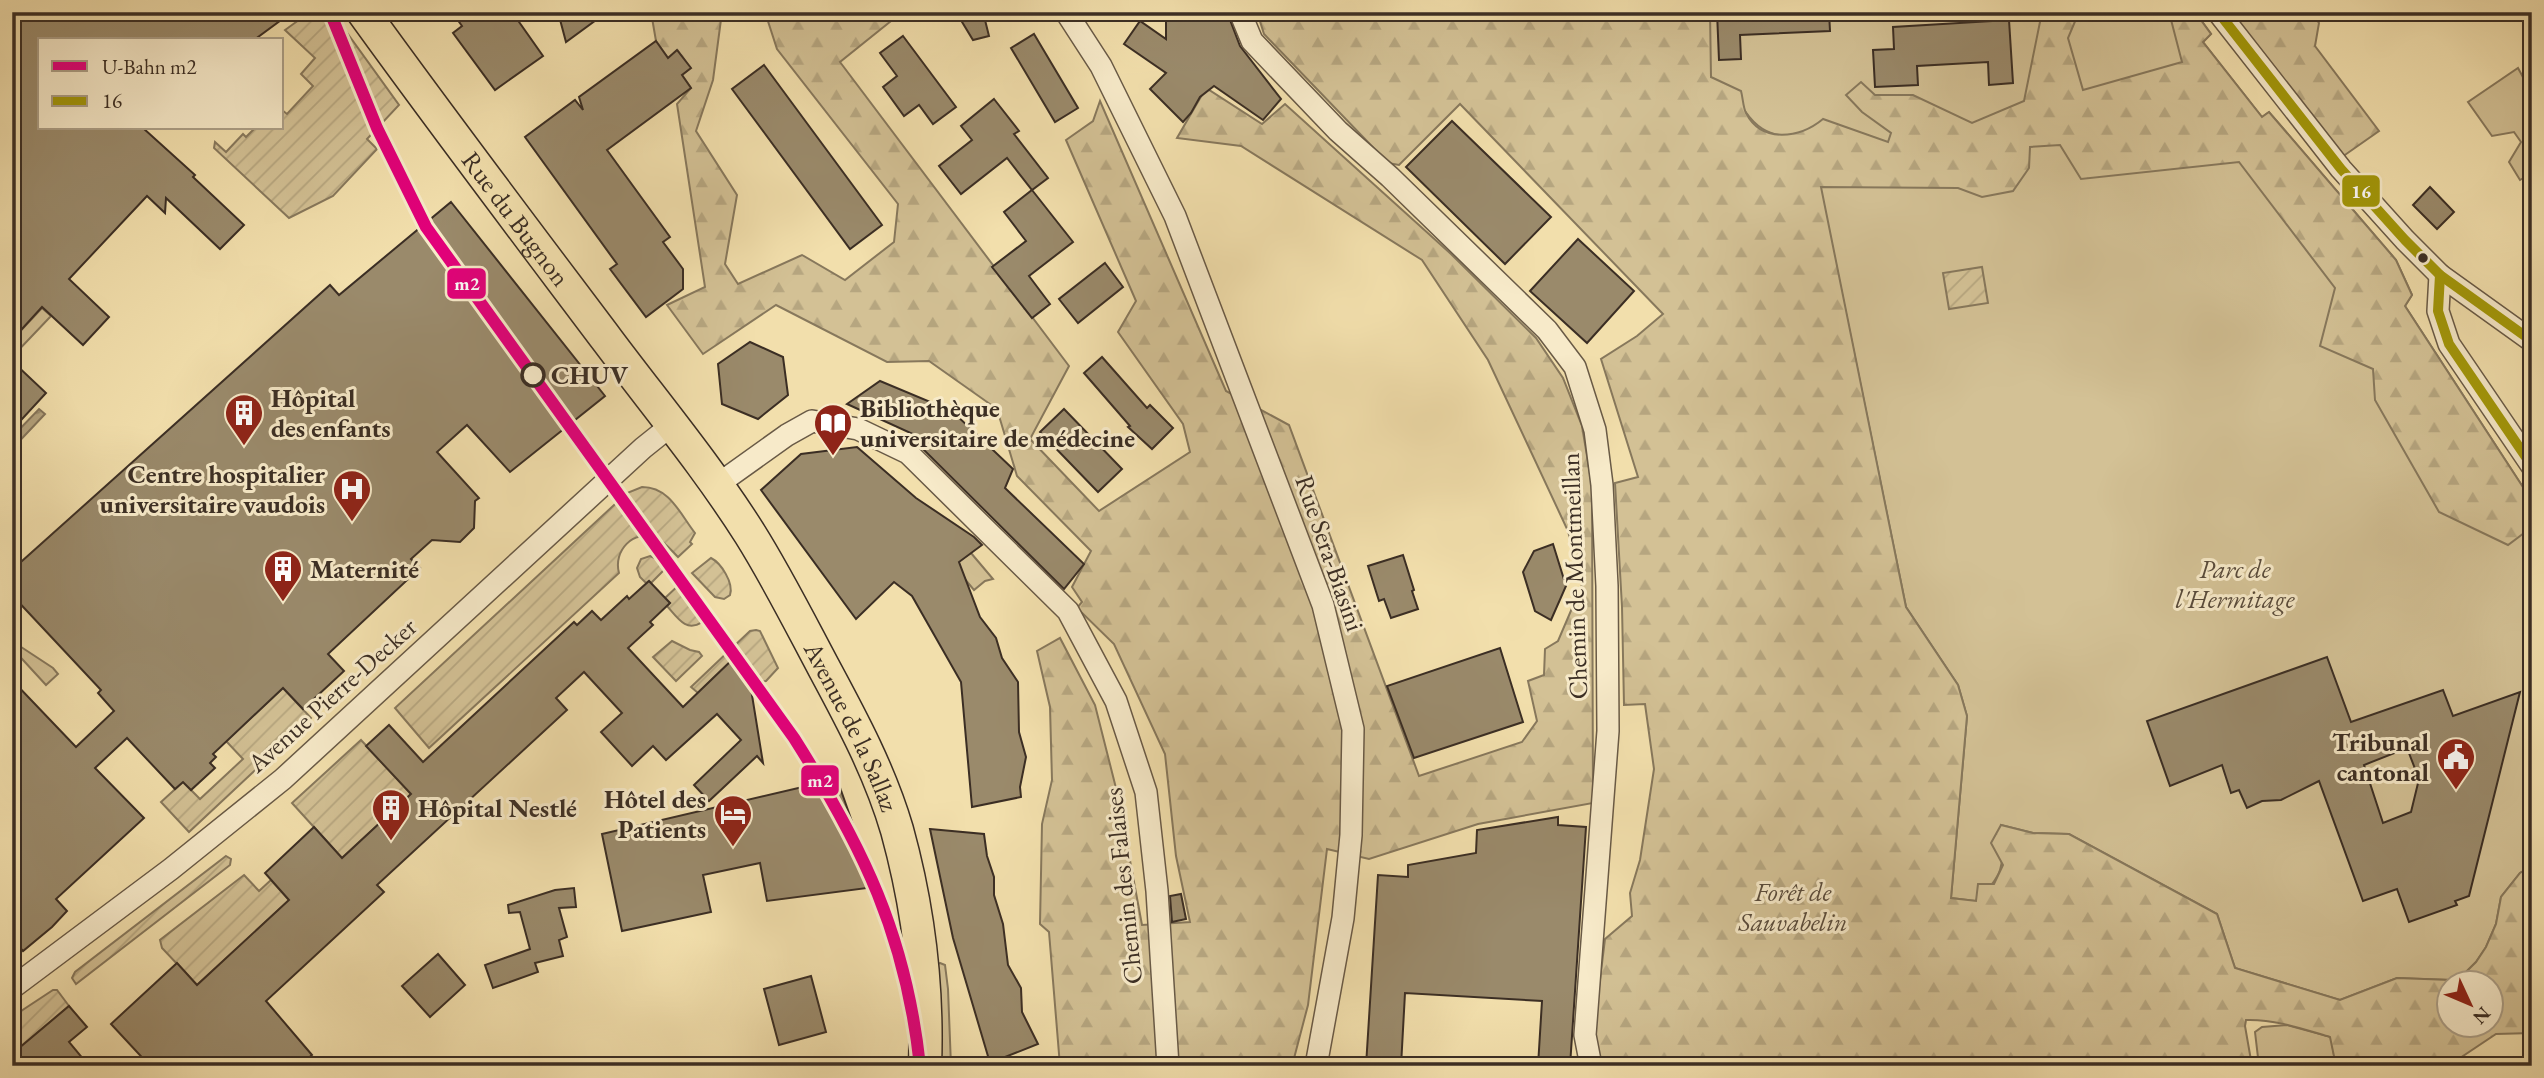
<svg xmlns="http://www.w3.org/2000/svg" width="2544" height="1078" viewBox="0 0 2544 1078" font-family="'EB Garamond',serif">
  <defs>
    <pattern id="forest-firs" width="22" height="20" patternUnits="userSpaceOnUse" patternTransform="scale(1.75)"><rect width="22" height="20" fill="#d3c195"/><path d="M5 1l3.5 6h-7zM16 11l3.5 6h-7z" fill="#b6a680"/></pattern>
    <pattern id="garden-furrows" width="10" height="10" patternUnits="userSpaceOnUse" patternTransform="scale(1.75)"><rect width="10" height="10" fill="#d3c195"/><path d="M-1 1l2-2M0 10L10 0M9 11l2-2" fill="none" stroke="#b6a680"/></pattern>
    <pattern id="water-ripples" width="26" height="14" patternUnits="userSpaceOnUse" patternTransform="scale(1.75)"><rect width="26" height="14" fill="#b4a37e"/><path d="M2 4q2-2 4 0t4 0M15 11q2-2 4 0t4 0" fill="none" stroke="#948567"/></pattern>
  </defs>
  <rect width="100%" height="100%" fill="#f2dfac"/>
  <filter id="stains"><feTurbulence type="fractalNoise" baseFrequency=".00286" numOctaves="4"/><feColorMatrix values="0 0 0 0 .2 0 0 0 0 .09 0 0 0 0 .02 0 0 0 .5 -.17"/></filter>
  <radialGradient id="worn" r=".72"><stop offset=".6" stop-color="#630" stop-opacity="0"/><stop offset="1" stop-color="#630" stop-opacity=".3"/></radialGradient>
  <g fill="#d3c195" stroke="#87785c" stroke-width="2">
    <path d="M1554,12H2195L2211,34L2203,42L2262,117L2269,112L2396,260L2412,295L2405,306L2532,501V866L2520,873L2501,897L2496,924L2486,947L2476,962L2466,972L2451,980L2397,978L2340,1000L2235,968L2217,914L2069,834L2033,833L2001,825C2003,864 2007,873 1976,901L1951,898L1967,716L1958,685L1906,607L1820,186L1786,136C1767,134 1756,127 1745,111Z"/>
    <path d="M2518,68C2527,85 2538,101 2529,120L2532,124V173L2520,180L2509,162L2521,142L2514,132L2492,136L2468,102Z"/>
    <polygon points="42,308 51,316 12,357 12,340"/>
    <polygon points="971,553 993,579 985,581 974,590 953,565"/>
    <polygon points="12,641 53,668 58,674 46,685 12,648"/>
    <polygon points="940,963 945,965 948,989 951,1066 940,1066 937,964"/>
    <polygon points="2287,1025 2331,1037 2335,1061 2364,1066 2259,1066 2255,1032 2262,1027"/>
  </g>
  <g fill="url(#forest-firs)" stroke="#87785c" stroke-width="2" fill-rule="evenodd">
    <polygon points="651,12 722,12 713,80 696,131 737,195 725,264 738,284 802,255 845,280 894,242 898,204 777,49 765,12 901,13 840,62 1069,366 1030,439 1099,511 1190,452 1183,424 1118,332 1136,301 1066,140 1093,121 1100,101 1226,391 1289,425 1419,776 1522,742 1537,721 1528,681 1544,675 1545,649 1558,641 1582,585 1568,531 1488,360 1422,260 1241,146 1177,138 1206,88 1262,124 1285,104 1451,254 1536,338 1563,378 1582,426 1592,486 1593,803 1478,824 1369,859 1327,849 1308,1005 1292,1066 1060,1066 1049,932 1040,924 1042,824 1052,780 1050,707 1037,651 1060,638 1095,705 1118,796 1142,925 1190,922 1176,856 1165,754 1114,644 1077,608 1082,602 1072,587 1091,551 1017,476 997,409 929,361 887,362 776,305 703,354 667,305 705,287 677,104 691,88 682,75 690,68 678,51 668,58 656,41"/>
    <path d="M1257,12H1651L1663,20L1710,12L1711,77L1741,91C1743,98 1743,107 1746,113C1762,144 1800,138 1823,119L1888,142L1891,133L1862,112L1846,95L1861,82L1875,95H1913L1972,123L2024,101L2042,12H2079L2068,38L2083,90L2182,62L2169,12H2195L2211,34L2203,42L2262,117L2269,112L2396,260L2412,295L2405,306L2532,501V527L2508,545L2439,512L2375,400L2373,369L2320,346L2335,288L2239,162L2081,179L2060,145L2030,147L2029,168L2013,191L1982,197L1958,188L1821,187L1906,607L1958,685L1967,716L1951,898L1976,901L1978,884H1994L2003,865L1991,843L2001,825L2033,833L2069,834L2217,914L2235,968L2340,1000L2397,978L2451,980L2466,972L2476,962L2486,947L2496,924L2501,897L2520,873L2532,866V1033L2496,1034L2448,1066H2364L2335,1061L2330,1037C2303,1029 2275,1019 2246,1020L2245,1026L2252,1066H1597L1592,1045L1605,939L1632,916L1630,893L1640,860L1654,769L1645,704L1624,705L1622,607L1615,483L1638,477L1601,359L1637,336L1663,314L1460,104L1399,165L1388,163L1264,34ZM2450,984H2492V1026H2450Z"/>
    <polygon points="2230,12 2311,12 2319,23 2315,46 2379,131 2342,157"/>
  </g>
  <g fill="url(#garden-furrows)" stroke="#87785c" stroke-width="2">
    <polygon points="310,12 332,12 399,105 367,139 377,149 333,196 289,218 214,148 215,142 226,152 243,134 246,137 255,128 282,128 282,110 287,114 313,86 301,74 315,58 285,30"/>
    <polygon points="1982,267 1988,303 1949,309 1943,273"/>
    <path d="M642,487C670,487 680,514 695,533L690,542L692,544L678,557C671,550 665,542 656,538C633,529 613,551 619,573L429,748L395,708L627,493Z"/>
    <polygon points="650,556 659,560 666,568 651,583 649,581 646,583 640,577 637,568 641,559"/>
    <path d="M711,558C721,563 734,583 730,595L724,599L715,597L692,573Z"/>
    <path d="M681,583L704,609L702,622C686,633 677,617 667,606L670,603L665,598Z"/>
    <polygon points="756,630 760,631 778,668 766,681 759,682 735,658 698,693 691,687 750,631"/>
    <polygon points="672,641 690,650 699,652 702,656 676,681 653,657"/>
    <polygon points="283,688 311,718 189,832 161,802 183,782 200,799 243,759 226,741"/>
    <polygon points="361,740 411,794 342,858 292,803"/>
    <polygon points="226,856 231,859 230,865 76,984 72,978 75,972"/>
    <polygon points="244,875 259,891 271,880 289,900 197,985 162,948 160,940"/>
    <polygon points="53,990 57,990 69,1006 12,1054 12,1017"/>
  </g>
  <polygon fill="url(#water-ripples)" stroke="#84745a" stroke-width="2" points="39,409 45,414 12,449 12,437"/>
  <g fill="#9a8a6b" stroke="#3b2e24" stroke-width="2" fill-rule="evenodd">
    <polygon points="12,12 292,12 254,40 40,40 40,128 143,128 195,175 193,177 244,225 220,249 166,198 165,213 147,196 69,279 109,317 83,345 42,307 12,340"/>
    <polygon points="452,12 512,12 543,56 495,90 453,33 462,26"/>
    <polygon points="558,12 607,12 566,42"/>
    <polygon points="956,12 983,12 989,36 973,40"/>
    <polygon points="1166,12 1227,12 1240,46 1281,99 1263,120 1214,86 1200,97 1191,113 1183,122 1150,89 1166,73 1124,44 1140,21 1166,39"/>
    <polygon points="1717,12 1829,12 1830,31 1740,35 1741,59 1719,60"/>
    <polygon points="2009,20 2013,83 1989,85 1988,62 1917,66 1918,85 1875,87 1873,50 1894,49 1893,27"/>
    <polygon points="1034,34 1078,108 1055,122 1011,48"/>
    <polygon points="903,36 956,107 933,124 919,105 904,116 883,87 897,76 880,53"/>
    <polygon points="656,41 668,58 677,50 691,68 682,75 691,88 607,150 670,237 663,242 683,269 683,289 646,317 610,269 617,264 525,137 575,100 583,110 579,97"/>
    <polygon points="764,65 882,225 850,249 732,89"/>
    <polygon points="994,99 1019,131 1014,134 1048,178 1032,190 1007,158 961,194 939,166 972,140 961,126"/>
    <polygon points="1452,121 1551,217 1505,264 1406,167"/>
    <polygon points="2430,187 2454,212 2437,229 2413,205"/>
    <polygon points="1032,190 1073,242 1029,276 1050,304 1032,318 992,267 1026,241 1004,212"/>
    <polygon points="451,202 605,396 510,472 467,425 437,452 479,498 475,501 474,528 460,542 432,540 411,559 420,568 328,654 344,671 303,709 283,688 213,754 216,757 210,763 215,768 191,790 183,782 175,789 127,738 95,768 144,818 56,899 67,911 52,927 23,951 12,939 12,680 76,747 114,711 98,693 101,690 12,595 12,570 330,285 339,295"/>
    <polygon points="1578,239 1634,291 1587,343 1530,291"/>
    <polygon points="1105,263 1123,287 1078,323 1059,299"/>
    <polygon points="750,342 783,357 788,395 758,419 722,404 718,364"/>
    <polygon points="1102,357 1147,408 1150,405 1173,428 1152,449 1128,427 1130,426 1084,373"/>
    <polygon points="12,361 46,393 12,430"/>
    <polygon points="880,381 952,411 1013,469 1005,488 1084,564 1064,589 923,449 926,440 847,404"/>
    <polygon points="1064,409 1122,469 1098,492 1040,432"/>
    <polygon points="857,447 916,498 974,537 982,545 959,562 980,617 996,638 1002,658 1018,682 1019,732 1026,757 1020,787 1021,797 972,807 961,682 912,596 894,582 856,619 761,490 801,454"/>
    <polygon points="1553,544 1566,586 1551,620 1535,611 1523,572 1534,551"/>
    <polygon points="1403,555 1414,590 1412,591 1418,609 1391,618 1384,599 1379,601 1368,566"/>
    <polygon points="649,581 670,603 650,622 653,625 628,648 683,707 735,657 759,682 751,689 763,763 757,756 709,801 694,785 741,740 717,714 666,760 653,746 632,766 601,732 622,713 584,672 556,698 567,710 377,885 384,892 266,1001 312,1055 299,1066 150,1066 111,1024 177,963 197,985 289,900 265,873 314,827 342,858 411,794 366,746 389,725 423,762 574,622 577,625 592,611 601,620 627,596 629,599"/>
    <polygon points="1500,648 1523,722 1414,758 1387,686"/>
    <path d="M2327,657L2351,722L2443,690L2453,716L2520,692L2469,896L2455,901L2457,905L2409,922L2397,889L2363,901L2319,781L2281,800L2262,801L2247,808L2239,790L2231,793L2222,765L2170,786L2147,721ZM2407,748L2419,779L2411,812L2383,823L2364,765Z"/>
    <polygon points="837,779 875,887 767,901 760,863 703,875 711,912 622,931 602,834"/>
    <polygon points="1558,817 1558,825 1586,827 1570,1066 1538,1066 1542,1001 1405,993 1401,1066 1366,1066 1378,875 1408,877 1408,865 1476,853 1477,830"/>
    <polygon points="930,829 984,834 987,856 994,877 994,895 1003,924 1008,965 1021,988 1022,1012 1038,1044 990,1063 953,938"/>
    <polygon points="574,888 576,907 559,908 567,937 559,940 563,956 535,963 538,972 493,988 485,965 530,949 520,912 509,913 508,905 555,890"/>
    <polygon points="1181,894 1186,919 1172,922 1170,896"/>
    <polygon points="438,954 465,985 430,1017 402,986"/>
    <polygon points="811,976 826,1032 779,1045 764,989"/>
    <polygon points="69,1006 87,1027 69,1042 89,1066 12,1066 12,1054"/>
  </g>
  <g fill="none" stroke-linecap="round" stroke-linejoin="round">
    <defs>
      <g id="minor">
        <polyline points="1066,12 1101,66 1175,216 1323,605 1353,729 1351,835 1343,918 1316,1066"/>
        <polyline points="1240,12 1252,41 1338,131 1390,177 1547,330 1575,367 1595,430 1602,485 1607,586 1608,731 1585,1035 1591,1066"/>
        <polyline points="2218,12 2341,169 2405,240 2440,275 2532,341"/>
        <polyline points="2440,275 2438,311 2449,344 2532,466"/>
        <polyline points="717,485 787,435 812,421 858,429 908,453 1068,611 1116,701 1146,792 1157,891 1168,1066"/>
        <polyline points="12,988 171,869 283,779 643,448 673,424"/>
      </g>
      <g id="primary">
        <path id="s1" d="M363,12C443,123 526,232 608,341C656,405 707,466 750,534C777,577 800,623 824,668C852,720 880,772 897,830C918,906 928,986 925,1066"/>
      </g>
    </defs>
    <use href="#minor" stroke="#695a46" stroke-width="24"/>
    <use href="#primary" stroke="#3b2e24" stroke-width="35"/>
    <use href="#minor" stroke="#f7eac9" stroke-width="21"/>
    <use href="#primary" stroke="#f2dfac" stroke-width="32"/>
    <defs>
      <g id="bus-1">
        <polyline points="2218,12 2341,169 2405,240 2440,275 2532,341"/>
        <polyline points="2440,275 2438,311 2449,344 2532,466"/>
      </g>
    </defs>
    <use href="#bus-1" stroke="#f7eac9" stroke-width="16"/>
    <use href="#bus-1" stroke="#a39809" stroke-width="10"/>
    <defs>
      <path id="metro-1" d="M330,12L377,128L426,227L794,738C863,847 906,935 920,1066"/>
    </defs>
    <use href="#metro-1" stroke="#f7eac9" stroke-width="18"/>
    <use href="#metro-1" stroke="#e2007a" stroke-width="12"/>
  </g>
  <defs>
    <symbol id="building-pin" viewBox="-11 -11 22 30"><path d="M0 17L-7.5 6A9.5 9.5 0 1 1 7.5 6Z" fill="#8f2418" stroke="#f7eac9"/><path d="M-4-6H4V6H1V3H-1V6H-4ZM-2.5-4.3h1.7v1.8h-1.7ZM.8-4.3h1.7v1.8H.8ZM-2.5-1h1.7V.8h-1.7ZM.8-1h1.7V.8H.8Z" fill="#fff"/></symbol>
    <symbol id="library-pin" viewBox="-11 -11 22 30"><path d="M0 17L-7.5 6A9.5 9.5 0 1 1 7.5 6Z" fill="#8f2418" stroke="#f7eac9"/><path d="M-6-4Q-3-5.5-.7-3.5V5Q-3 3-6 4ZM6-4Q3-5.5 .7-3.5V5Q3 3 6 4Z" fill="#fff"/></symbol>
    <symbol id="hospital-pin" viewBox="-11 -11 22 30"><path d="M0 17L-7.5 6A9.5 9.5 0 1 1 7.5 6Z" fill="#8f2418" stroke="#f7eac9"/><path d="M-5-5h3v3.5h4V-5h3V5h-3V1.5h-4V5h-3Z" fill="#fff"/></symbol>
    <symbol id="civic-pin" viewBox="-11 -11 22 30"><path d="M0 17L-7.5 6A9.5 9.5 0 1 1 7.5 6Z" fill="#8f2418" stroke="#f7eac9"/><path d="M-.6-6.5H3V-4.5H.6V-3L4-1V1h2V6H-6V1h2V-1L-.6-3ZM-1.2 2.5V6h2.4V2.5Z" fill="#fff"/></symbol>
    <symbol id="hotel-pin" viewBox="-11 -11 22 30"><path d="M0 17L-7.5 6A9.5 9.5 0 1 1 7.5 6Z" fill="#8f2418" stroke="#f7eac9"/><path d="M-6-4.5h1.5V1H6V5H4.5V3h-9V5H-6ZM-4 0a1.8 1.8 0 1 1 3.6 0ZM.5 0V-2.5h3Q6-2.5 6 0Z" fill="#fff"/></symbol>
  </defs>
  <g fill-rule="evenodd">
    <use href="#building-pin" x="222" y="391" width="44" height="60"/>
    <use href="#library-pin" x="811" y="401" width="44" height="60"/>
    <use href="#hospital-pin" x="330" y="467" width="44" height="60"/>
    <use href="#building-pin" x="261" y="547" width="44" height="60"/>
    <use href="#civic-pin" x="2434" y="735" width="44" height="60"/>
    <use href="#building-pin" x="369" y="786" width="44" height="60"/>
    <use href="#hotel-pin" x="711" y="792" width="44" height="60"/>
  </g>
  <circle fill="#3b2e24" stroke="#f7eac9" stroke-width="2.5" cx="2423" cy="258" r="6"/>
  <circle fill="#f7eac9" stroke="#3b2e24" stroke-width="3.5" cx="533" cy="375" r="11"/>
  <g text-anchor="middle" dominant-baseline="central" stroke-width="6" stroke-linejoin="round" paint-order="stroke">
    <g font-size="26" fill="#3b2e24" stroke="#f7eac9">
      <text stroke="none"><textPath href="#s1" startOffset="257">Rue du Bugnon</textPath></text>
      <text transform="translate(1330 553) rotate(71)">Rue Sera-Biasini</text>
      <text transform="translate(1574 576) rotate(-92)">Chemin de Montmeillan</text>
      <text transform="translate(332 695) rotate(-42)">Avenue Pierre-Decker</text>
      <text stroke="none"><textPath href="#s1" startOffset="868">Avenue de la Sallaz</textPath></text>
      <text transform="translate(1123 886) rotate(-96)">Chemin des Falaises</text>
    </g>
    <g font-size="26" font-weight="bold" fill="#3b2e24" stroke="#f7eac9" text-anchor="start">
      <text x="551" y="375">CHUV</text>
    </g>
    <g font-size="26" font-weight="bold" fill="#3b2e24" stroke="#f7eac9" text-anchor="start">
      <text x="271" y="398">Hôpital<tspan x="271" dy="30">des enfants</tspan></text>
      <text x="860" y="408">Bibliothèque<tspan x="860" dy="30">universitaire de médecine</tspan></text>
      <text x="325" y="474" text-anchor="end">Centre hospitalier<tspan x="325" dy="30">universitaire vaudois</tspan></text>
      <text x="310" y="569">Maternité</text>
      <text x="2429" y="742" text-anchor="end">Tribunal<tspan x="2429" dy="30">cantonal</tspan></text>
      <text x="706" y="799" text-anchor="end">Hôtel des<tspan x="706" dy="30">Patients</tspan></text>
      <text x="418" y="808">Hôpital Nestlé</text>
    </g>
    <g font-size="26" font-style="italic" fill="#594b3b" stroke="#f7eac9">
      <text x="2235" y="569">Parc de<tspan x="2235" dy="30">l'Hermitage</tspan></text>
      <text x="1793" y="892">Forêt de<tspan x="1793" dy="30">Sauvabelin</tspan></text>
    </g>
  </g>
  <g stroke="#f7eac9" stroke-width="2.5">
    <rect x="2341" y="174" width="40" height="34" rx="7" fill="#a39809"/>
    <rect x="446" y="267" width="41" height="33" rx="7" fill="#e2007a"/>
    <rect x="800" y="764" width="40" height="33" rx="7" fill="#e2007a"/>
  </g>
  <g font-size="19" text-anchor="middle" font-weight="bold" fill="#fff">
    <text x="2361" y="198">16</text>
    <text x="467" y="290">m2</text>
    <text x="820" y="787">m2</text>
  </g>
  <rect width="2544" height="1078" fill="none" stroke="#f2dfac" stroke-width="42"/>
  <rect x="14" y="14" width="2516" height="1050" fill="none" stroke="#3b2e24" stroke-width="3.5"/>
  <rect x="21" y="21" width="2502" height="1036" fill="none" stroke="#3b2e24" stroke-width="2"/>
  <rect x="38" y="38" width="245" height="91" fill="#f7eac9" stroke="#ac9f87" stroke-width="2"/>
  <rect x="52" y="61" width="35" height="10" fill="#e2007a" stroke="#ac9f87" stroke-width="2"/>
  <text x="102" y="74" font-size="21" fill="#3b2e24">U-Bahn m2</text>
  <rect x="52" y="96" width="35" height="10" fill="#a39809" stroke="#ac9f87" stroke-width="2"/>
  <text x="102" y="108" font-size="21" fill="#3b2e24">16</text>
  <g transform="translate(2470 1004) rotate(134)"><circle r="33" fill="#f7eac9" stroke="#ac9f87" stroke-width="2"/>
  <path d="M0-5L12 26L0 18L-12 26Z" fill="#8f2418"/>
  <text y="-10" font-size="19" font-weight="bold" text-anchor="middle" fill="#3b2e24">N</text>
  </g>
  <rect width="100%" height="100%" filter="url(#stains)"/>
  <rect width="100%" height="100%" fill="url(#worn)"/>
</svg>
